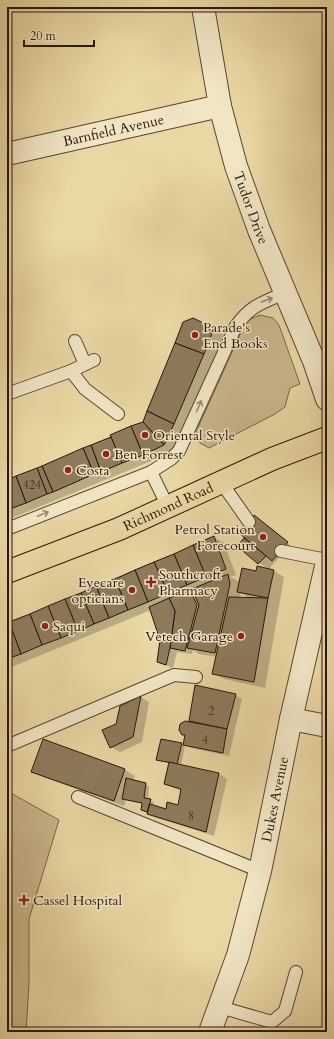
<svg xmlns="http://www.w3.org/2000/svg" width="334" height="1039" viewBox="0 0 334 1039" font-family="Cardo,serif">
  <rect width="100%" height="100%" fill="#e9d7a4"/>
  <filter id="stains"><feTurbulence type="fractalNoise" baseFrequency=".005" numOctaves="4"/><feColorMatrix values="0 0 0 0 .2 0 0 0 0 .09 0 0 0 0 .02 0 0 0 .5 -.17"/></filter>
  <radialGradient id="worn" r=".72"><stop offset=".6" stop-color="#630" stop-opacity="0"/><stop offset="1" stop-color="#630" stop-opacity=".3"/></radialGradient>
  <g fill="#c8b68a" stroke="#78664a">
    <polygon points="260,315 273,318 279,325 300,384 290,388 285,407 275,414 209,448 200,443 196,432 246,321"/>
    <polygon points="7,791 59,820 29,919 29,984 26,1032 7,1032"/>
  </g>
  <g fill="#0003" fill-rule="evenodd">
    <polygon points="193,319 225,335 176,451 7,520 7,480 112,438 143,423"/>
    <polygon points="257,519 290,545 269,569 259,563 239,546 244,539 252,544"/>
    <path d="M213,537L224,543L236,575L230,577L240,582L257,572V567L274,571L284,577L265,688L224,679L214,673L217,657L199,654L193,650L192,654L177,652L173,668L158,662L161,640L151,610L7,669V623ZM241,593L251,599L240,598Z"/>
    <polygon points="235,695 242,699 229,756 191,748 185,745 181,766 219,774 227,779 214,836 157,818 146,811 143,804 126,800 124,806 43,777 33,771 125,770 135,776 133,781 149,786 148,800 154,802 153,806 167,811 179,806 181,791 166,784 170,763 158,759 181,744 184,746 186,736 183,734 197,725 190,720"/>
    <polygon points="141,697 149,702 142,742 120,752 111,747 121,706"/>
  </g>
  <g fill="#8d7a5b" stroke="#29160b">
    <polygon points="193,318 214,328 204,354 175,343 183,322"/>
    <polygon points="175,343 204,354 174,424 147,411"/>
    <polygon points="147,411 174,424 164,445 143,422"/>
    <polygon points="143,422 164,445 143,455 131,426"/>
    <polygon points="131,426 143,455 122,463 110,435"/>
    <polygon points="111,437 122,463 101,472 91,445"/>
    <polygon points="91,445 101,472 94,474 83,448"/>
    <polygon points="83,448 94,474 53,492 42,466"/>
    <polygon points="42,466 53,492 47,494 37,468"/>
    <polygon points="37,468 47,494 26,503 16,476"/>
    <polygon points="16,476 26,503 7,510 7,480"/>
    <polygon points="254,515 288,542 272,561 239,533"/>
    <polygon points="214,536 226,569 206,577 193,545"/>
    <polygon points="244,538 266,556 258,564 237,546"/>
    <polygon points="193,545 206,577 187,585 174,554"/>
    <polygon points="174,554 187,585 168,593 154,562"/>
    <polygon points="154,562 168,593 148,602 135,570"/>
    <polygon points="257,566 274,570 268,598 237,592 242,568 256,571"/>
    <polygon points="135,570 148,602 128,610 115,579"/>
    <polygon points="228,574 230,584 215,653 187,648 199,605 192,589"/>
    <polygon points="115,579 128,610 109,618 96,586"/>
    <polygon points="96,586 109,618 94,624 81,593"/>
    <polygon points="190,590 197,605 185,651 170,648 175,611 169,598"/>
    <polygon points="81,593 94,624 78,631 65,599"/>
    <polygon points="229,597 268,598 254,682 212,674"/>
    <polygon points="169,598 175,611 170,648 166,665 157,662 160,640 149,607"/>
    <polygon points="65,599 78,631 61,638 48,606"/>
    <polygon points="48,606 61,638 42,645 30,614"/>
    <polygon points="30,614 42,645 21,654 9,622"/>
    <polygon points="9,622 21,654 7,659 7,623"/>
    <polygon points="195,685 236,694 227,729 189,721"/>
    <polygon points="141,696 133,737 110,748 102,730 116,724 120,706"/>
    <polygon points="185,721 227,729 223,753 183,745 185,735 182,735 179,730 180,724"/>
    <polygon points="43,739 125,769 114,801 31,772"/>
    <polygon points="161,739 182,743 177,764 156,760"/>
    <polygon points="169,762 219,773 206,832 147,814 150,804 166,809 167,802 178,805 181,789 164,784"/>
    <polygon points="126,778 146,783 144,798 151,799 147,812 141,810 142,803 122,799"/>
  </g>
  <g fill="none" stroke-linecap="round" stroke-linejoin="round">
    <defs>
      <g id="service">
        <polyline points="75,341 85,364"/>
        <polyline points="71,371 85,389 118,414"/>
        <polyline points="7,394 71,371 94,360"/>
        <polyline points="151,472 168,507"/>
        <polyline points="221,482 249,522"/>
        <path d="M7,529L151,472L171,459L179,451L236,326C251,305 262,303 285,293"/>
        <polyline points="281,551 327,560"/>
        <polyline points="7,746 174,675 196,677"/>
        <polyline points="78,797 260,871"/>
        <polyline points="220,1007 272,1022 285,1011 296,972"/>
      </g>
      <g id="minor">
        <path id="s1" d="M7,154L220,106"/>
        <polyline points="291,719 327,726"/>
      </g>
      <g id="tertiary">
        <path id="s2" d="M203,7L220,106L236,166L259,230L314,361L327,399"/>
        <path id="s3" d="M210,1032L238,955L260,871L291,719L327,562"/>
      </g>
      <g id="primary">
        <path id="s4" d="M7,572L119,529L272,459L327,438"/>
      </g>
    </defs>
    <use href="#service" stroke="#594631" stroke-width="14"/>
    <use href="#minor" stroke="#594631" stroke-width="24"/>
    <use href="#tertiary" stroke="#594631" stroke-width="24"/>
    <use href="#primary" stroke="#29160b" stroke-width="24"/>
    <use href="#service" stroke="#f1e5c4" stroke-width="12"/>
    <use href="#minor" stroke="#f1e5c4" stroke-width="22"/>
    <use href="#tertiary" stroke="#f1e5c4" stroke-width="22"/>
    <use href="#primary" stroke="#e9d7a4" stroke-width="22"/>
  </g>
  <defs><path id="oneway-shaft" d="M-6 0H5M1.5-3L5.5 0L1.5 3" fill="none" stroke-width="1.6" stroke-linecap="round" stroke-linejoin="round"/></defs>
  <g stroke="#978871">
    <use href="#oneway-shaft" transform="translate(267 300) rotate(-20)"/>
    <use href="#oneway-shaft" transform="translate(199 406) rotate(-66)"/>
    <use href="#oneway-shaft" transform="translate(43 514) rotate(-22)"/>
  </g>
  <g fill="#8f2418" stroke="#f1e5c4" stroke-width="1.5">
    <circle cx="195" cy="335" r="4"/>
    <circle cx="145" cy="435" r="4"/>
    <circle cx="106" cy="454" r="4"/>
    <circle cx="68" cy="470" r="4"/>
    <circle cx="263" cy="537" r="4"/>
    <path d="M149 576h4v4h4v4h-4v4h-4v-4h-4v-4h4z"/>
    <circle cx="132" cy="590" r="4"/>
    <circle cx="45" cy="626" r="4"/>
    <circle cx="241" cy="636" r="4"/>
    <path d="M22 894h4v4h4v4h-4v4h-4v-4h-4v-4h4z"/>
  </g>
  <g text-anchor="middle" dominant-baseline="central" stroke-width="3" stroke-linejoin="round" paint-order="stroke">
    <g font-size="12" fill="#422f1f">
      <text x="32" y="485">424</text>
      <text x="211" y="711">2</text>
      <text x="205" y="740">4</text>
      <text x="191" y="816">8</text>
    </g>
    <g font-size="14" fill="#29160b" stroke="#f1e5c4">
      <text stroke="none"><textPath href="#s1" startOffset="109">Barnfield Avenue</textPath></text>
      <text stroke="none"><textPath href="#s2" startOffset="207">Tudor Drive</textPath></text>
      <text stroke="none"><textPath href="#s4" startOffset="174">Richmond Road</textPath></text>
      <text stroke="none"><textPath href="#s3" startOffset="242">Dukes Avenue</textPath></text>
    </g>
    <g font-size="14" fill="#29160b" stroke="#f1e5c4" text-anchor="start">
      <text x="203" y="327">Parade's<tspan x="203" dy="16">End Books</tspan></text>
      <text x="153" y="435">Oriental Style</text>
      <text x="114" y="454">Ben Forrest</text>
      <text x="76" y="470">Costa</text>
      <text x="255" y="529" text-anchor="end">Petrol Station<tspan x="255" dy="16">Forecourt</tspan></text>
      <text x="159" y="574">Southcroft<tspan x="159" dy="16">Pharmacy</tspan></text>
      <text x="124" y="582" text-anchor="end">Eyecare<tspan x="124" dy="16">opticians</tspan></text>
      <text x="53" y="626">Saqui</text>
      <text x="233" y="636" text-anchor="end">Vetech Garage</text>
      <text x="33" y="900">Cassel Hospital</text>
    </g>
  </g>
  <rect width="334" height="1039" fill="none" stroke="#e9d7a4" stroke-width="24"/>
  <rect x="8" y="8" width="318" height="1023" fill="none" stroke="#29160b" stroke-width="2"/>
  <rect x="12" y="12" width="310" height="1015" fill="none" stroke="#29160b"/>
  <path d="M24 40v6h70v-6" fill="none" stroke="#29160b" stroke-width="2"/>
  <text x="30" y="40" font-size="12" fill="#29160b" stroke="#f1e5c4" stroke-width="3" paint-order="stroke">20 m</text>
  <rect width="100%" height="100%" filter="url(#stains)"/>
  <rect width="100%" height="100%" fill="url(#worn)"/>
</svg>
